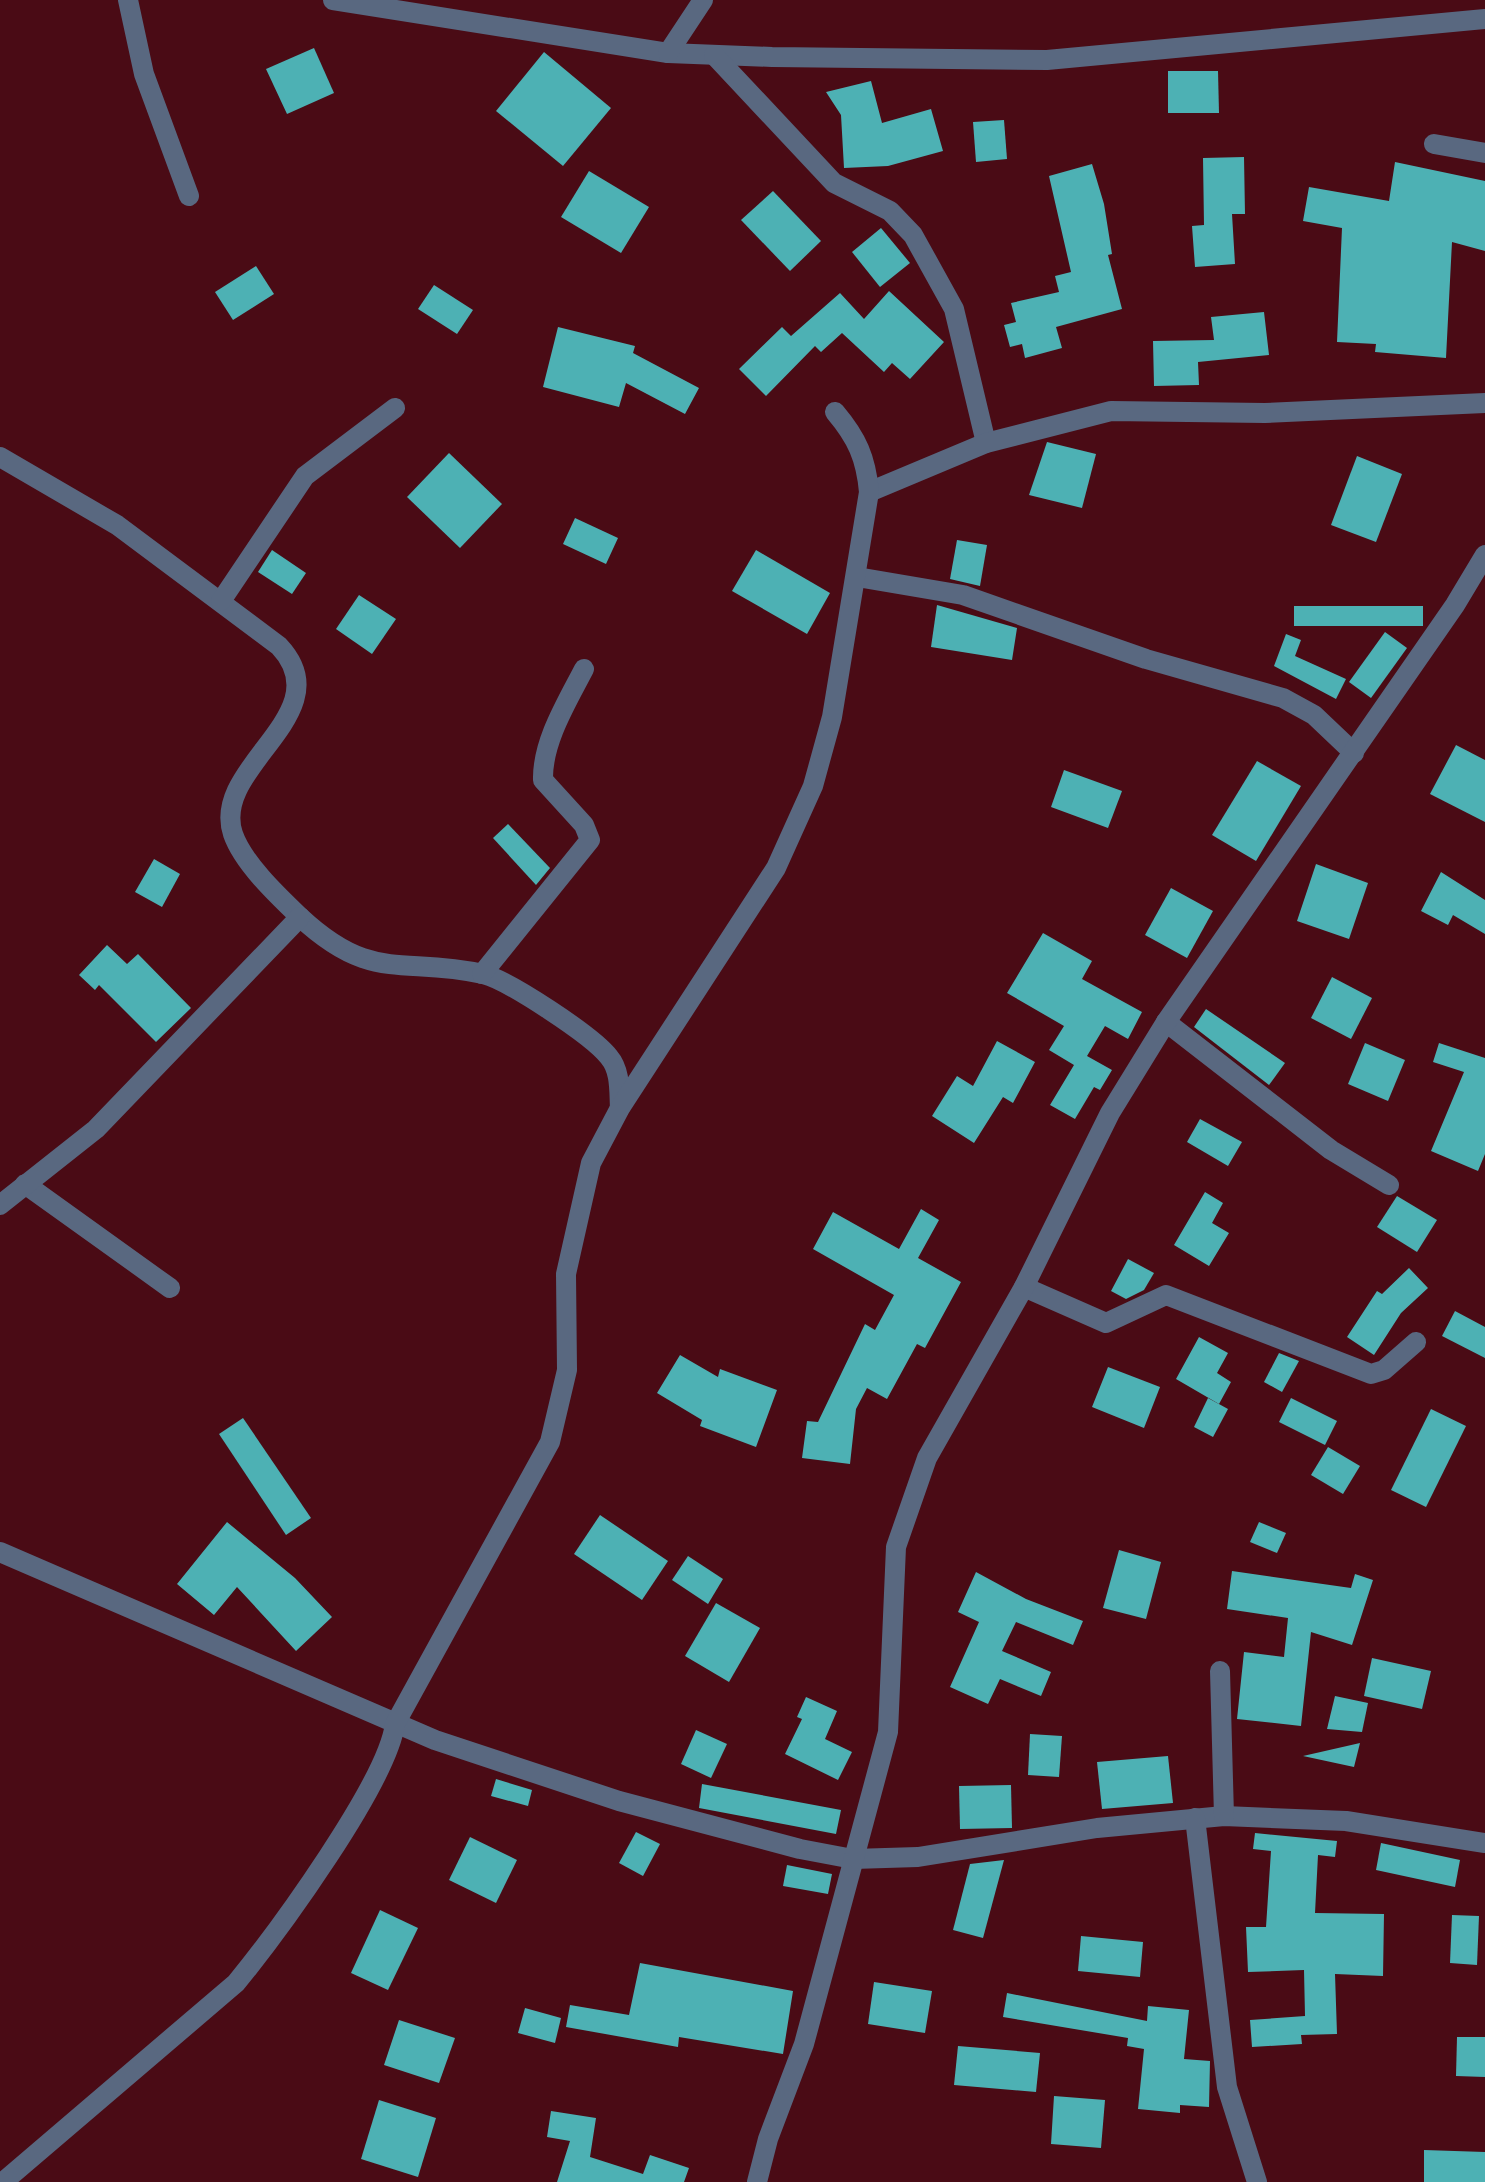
<svg xmlns="http://www.w3.org/2000/svg" width="1485" height="2182" viewBox="0 0 1485 2182" font-family="Ubuntu,sans-serif">
  <rect width="100%" height="100%" fill="#4a0b15"/>
  <g fill="#4db1b4">
    <polygon points="314,48 334,93 287,114 266,69"/>
    <polygon points="544,52 611,108 563,166 496,111"/>
    <polygon points="1168,71 1218,71 1219,113 1168,113"/>
    <polygon points="871,81 882,123 931,109 943,151 888,166 844,168 841,115 826,92"/>
    <polygon points="1004,120 1007,159 976,162 973,122"/>
    <polygon points="1244,157 1245,214 1232,214 1235,264 1195,267 1192,226 1204,225 1203,158"/>
    <polygon points="1395,162 1485,181 1485,251 1452,242 1446,358 1375,352 1376,344 1337,342 1342,228 1303,221 1309,187 1389,201"/>
    <polygon points="1092,164 1104,204 1112,254 1108,255 1122,309 1056,327 1062,348 1025,358 1022,344 1010,347 1004,325 1016,322 1011,303 1059,292 1055,276 1071,272 1049,176"/>
    <polygon points="589,171 649,207 621,253 561,217"/>
    <polygon points="773,191 821,241 790,271 741,220"/>
    <polygon points="881,228 910,263 880,287 852,252"/>
    <polygon points="256,266 274,294 233,320 215,292"/>
    <polygon points="434,285 473,310 457,334 418,309"/>
    <polygon points="889,291 944,342 910,379 892,363 884,372 842,333 821,352 815,346 766,396 739,369 782,327 791,336 840,293 864,319"/>
    <polygon points="1264,312 1269,355 1198,362 1199,385 1154,386 1153,341 1214,340 1211,317"/>
    <polygon points="558,327 635,346 633,353 699,388 685,414 626,383 619,407 543,387"/>
    <polygon points="1047,442 1096,454 1082,508 1029,495"/>
    <polygon points="449,453 502,504 460,548 407,497"/>
    <polygon points="1357,456 1402,474 1376,542 1331,525"/>
    <polygon points="575,518 618,538 606,564 563,544"/>
    <polygon points="957,540 987,545 980,586 950,579"/>
    <polygon points="272,550 306,573 292,594 258,572"/>
    <polygon points="756,550 830,593 807,634 732,591"/>
    <polygon points="359,595 396,619 372,654 336,629"/>
    <polygon points="937,605 1017,628 1012,660 931,647"/>
    <rect x="1294" y="606" width="129" height="20"/>
    <polygon points="1385,632 1407,648 1371,698 1349,682"/>
    <polygon points="1286,634 1301,640 1295,656 1346,679 1336,699 1274,666"/>
    <polygon points="1456,745 1485,760 1485,822 1430,794"/>
    <polygon points="1257,761 1301,786 1256,861 1212,835"/>
    <polygon points="1064,770 1122,791 1108,828 1051,807"/>
    <polygon points="508,824 550,868 536,885 493,838"/>
    <polygon points="154,859 180,874 162,907 135,892"/>
    <polygon points="1316,864 1368,883 1349,939 1297,921"/>
    <polygon points="1441,872 1485,900 1485,934 1453,915 1448,925 1421,911"/>
    <polygon points="1171,888 1213,911 1187,958 1145,935"/>
    <polygon points="1043,933 1092,961 1082,979 1142,1012 1128,1039 1105,1026 1087,1056 1112,1070 1100,1090 1094,1087 1075,1119 1050,1105 1074,1065 1049,1050 1064,1026 1007,993"/>
    <polygon points="107,945 127,964 138,954 191,1008 156,1042 99,985 95,990 79,975"/>
    <polygon points="1332,977 1372,998 1351,1039 1311,1018"/>
    <polygon points="1206,1009 1285,1063 1269,1085 1194,1027"/>
    <polygon points="997,1041 1035,1062 1013,1103 1003,1097 974,1143 932,1116 957,1076 973,1086"/>
    <polygon points="1365,1043 1405,1060 1388,1101 1348,1084"/>
    <polygon points="1439,1043 1485,1058 1485,1154 1478,1171 1431,1151 1464,1072 1433,1062"/>
    <polygon points="1200,1119 1242,1142 1228,1166 1187,1142"/>
    <polygon points="1205,1192 1223,1203 1212,1223 1229,1233 1209,1266 1174,1245"/>
    <polygon points="1397,1196 1437,1220 1417,1252 1377,1227"/>
    <polygon points="921,1209 939,1220 918,1258 961,1282 925,1348 917,1344 887,1399 867,1388 856,1409 850,1464 802,1458 807,1421 818,1422 865,1324 875,1330 894,1295 813,1249 833,1212 899,1249"/>
    <polygon points="1128,1259 1154,1273 1144,1290 1126,1299 1111,1291"/>
    <polygon points="1409,1268 1428,1288 1401,1313 1374,1355 1347,1337 1377,1291 1382,1294"/>
    <polygon points="1455,1311 1485,1327 1485,1358 1442,1336"/>
    <polygon points="1199,1337 1228,1353 1217,1373 1231,1382 1219,1404 1176,1379"/>
    <polygon points="1279,1353 1299,1361 1282,1392 1264,1382"/>
    <polygon points="680,1355 718,1377 720,1369 777,1390 756,1447 700,1426 702,1420 657,1393"/>
    <polygon points="1108,1367 1160,1387 1144,1428 1092,1407"/>
    <polygon points="1208,1398 1228,1409 1213,1437 1194,1427"/>
    <polygon points="1291,1398 1337,1421 1325,1445 1279,1422"/>
    <polygon points="1431,1409 1466,1426 1426,1507 1391,1490"/>
    <polygon points="243,1418 311,1518 286,1535 219,1434"/>
    <polygon points="1328,1447 1360,1466 1343,1494 1311,1475"/>
    <polygon points="600,1515 668,1561 642,1600 574,1554"/>
    <polygon points="227,1522 295,1578 332,1617 296,1651 237,1587 214,1615 177,1584"/>
    <polygon points="1259,1522 1286,1533 1277,1553 1250,1542"/>
    <polygon points="1119,1550 1161,1562 1146,1619 1103,1608"/>
    <polygon points="688,1556 723,1579 708,1604 672,1580"/>
    <polygon points="1232,1571 1351,1588 1355,1574 1373,1580 1352,1645 1311,1632 1301,1726 1237,1719 1244,1652 1284,1657 1288,1618 1227,1609"/>
    <polygon points="976,1572 1026,1599 1083,1621 1073,1645 1016,1622 1002,1651 1051,1672 1041,1696 1000,1679 988,1704 950,1687 979,1622 958,1612"/>
    <polygon points="716,1603 760,1628 729,1682 685,1656"/>
    <polygon points="1372,1658 1431,1671 1422,1709 1364,1696"/>
    <polygon points="1335,1696 1368,1703 1362,1732 1327,1729"/>
    <polygon points="806,1697 837,1711 825,1739 852,1752 838,1780 785,1754 802,1719 797,1717"/>
    <polygon points="696,1730 727,1744 711,1778 681,1764"/>
    <polygon points="1030,1734 1062,1736 1059,1777 1028,1775"/>
    <polygon points="1360,1743 1354,1767 1303,1756"/>
    <polygon points="1168,1756 1173,1803 1102,1809 1097,1762"/>
    <polygon points="496,1779 532,1790 528,1806 491,1796"/>
    <polygon points="702,1784 841,1810 836,1834 699,1808"/>
    <polygon points="1011,1785 1012,1828 960,1829 959,1786"/>
    <polygon points="636,1832 660,1844 643,1876 619,1863"/>
    <polygon points="1255,1833 1337,1841 1335,1857 1318,1855 1315,1913 1384,1914 1383,1976 1335,1974 1337,2034 1301,2035 1302,2044 1252,2047 1250,2020 1305,2016 1304,1970 1248,1972 1246,1927 1266,1927 1271,1851 1253,1849"/>
    <polygon points="470,1837 517,1860 496,1903 449,1880"/>
    <polygon points="1381,1843 1460,1860 1455,1887 1376,1870"/>
    <polygon points="1004,1860 983,1938 953,1930 970,1864"/>
    <polygon points="787,1865 832,1874 828,1894 783,1886"/>
    <polygon points="380,1910 418,1928 388,1990 351,1973"/>
    <polygon points="1452,1915 1479,1916 1477,1965 1450,1963"/>
    <polygon points="1081,1936 1143,1942 1140,1977 1078,1971"/>
    <polygon points="640,1963 793,1991 783,2054 679,2037 678,2047 566,2027 570,2005 629,2015"/>
    <polygon points="874,1982 932,1991 925,2033 868,2024"/>
    <polygon points="1007,1993 1147,2021 1148,2006 1189,2010 1184,2059 1210,2061 1209,2107 1180,2105 1180,2113 1138,2109 1144,2049 1127,2046 1128,2038 1003,2017"/>
    <polygon points="525,2008 561,2018 555,2043 518,2033"/>
    <polygon points="399,2020 455,2038 439,2083 384,2065"/>
    <polygon points="1457,2037 1485,2037 1485,2077 1456,2076"/>
    <polygon points="958,2046 1040,2053 1036,2092 954,2085"/>
    <polygon points="1054,2096 1105,2100 1101,2148 1051,2144"/>
    <polygon points="379,2100 436,2118 418,2177 361,2159"/>
    <polygon points="551,2111 596,2118 590,2157 643,2174 650,2155 689,2168 684,2182 557,2182 570,2141 547,2137"/>
    <polygon points="1424,2150 1485,2152 1485,2182 1424,2182"/>
  </g>
  <g fill="none" stroke-linecap="round" stroke-linejoin="round">
    <g stroke="#596880" stroke-width="20">
      <polyline points="128,0 144,74 189,196"/>
      <polyline points="333,0 668,53 772,57 1047,60 1485,19"/>
      <polyline points="668,53 703,0"/>
      <polyline points="714,55 834,183 890,211 913,235 954,309 986,443"/>
      <polyline points="1434,144 1485,153"/>
      <path d="M0,457L117,525L279,646C343,714 210,766 233,834C243,863 278,896 300,917C372,984 402,956 483,974C508,980 593,1036 609,1057C621,1071 619,1092 620,1108"/>
      <polyline points="869,492 986,443 1111,411 1265,413 1485,403"/>
      <polyline points="857,577 963,595 1146,659 1283,698 1314,715 1354,753"/>
      <polyline points="221,601 305,476 395,408"/>
      <path d="M482,974L590,840L584,825L543,780C542,742 567,702 584,669"/>
      <polyline points="1166,1022 1331,1150 1389,1185"/>
      <polyline points="25,1184 170,1288"/>
      <polyline points="0,1205 96,1129 300,917"/>
      <polyline points="1024,1287 1106,1323 1166,1295 1371,1374 1384,1370 1416,1342"/>
      <polyline points="0,1552 435,1740 619,1801 800,1849 853,1859 918,1857 1097,1828 1224,1816 1346,1821 1485,1843"/>
      <polyline points="1220,1671 1224,1816"/>
      <polyline points="1195,1818 1227,2087 1257,2182"/>
      <path d="M3,2182L236,1983C277,1933 387,1783 395,1724L550,1442L567,1370L566,1274L591,1163L620,1108L776,868L813,786L832,717L869,492C866,458 857,438 835,412"/>
      <polyline points="757,2182 768,2139 804,2044 888,1732 896,1547 927,1458 1024,1287 1110,1113 1166,1022 1455,605 1485,555"/>
    </g>
  </g>
</svg>
